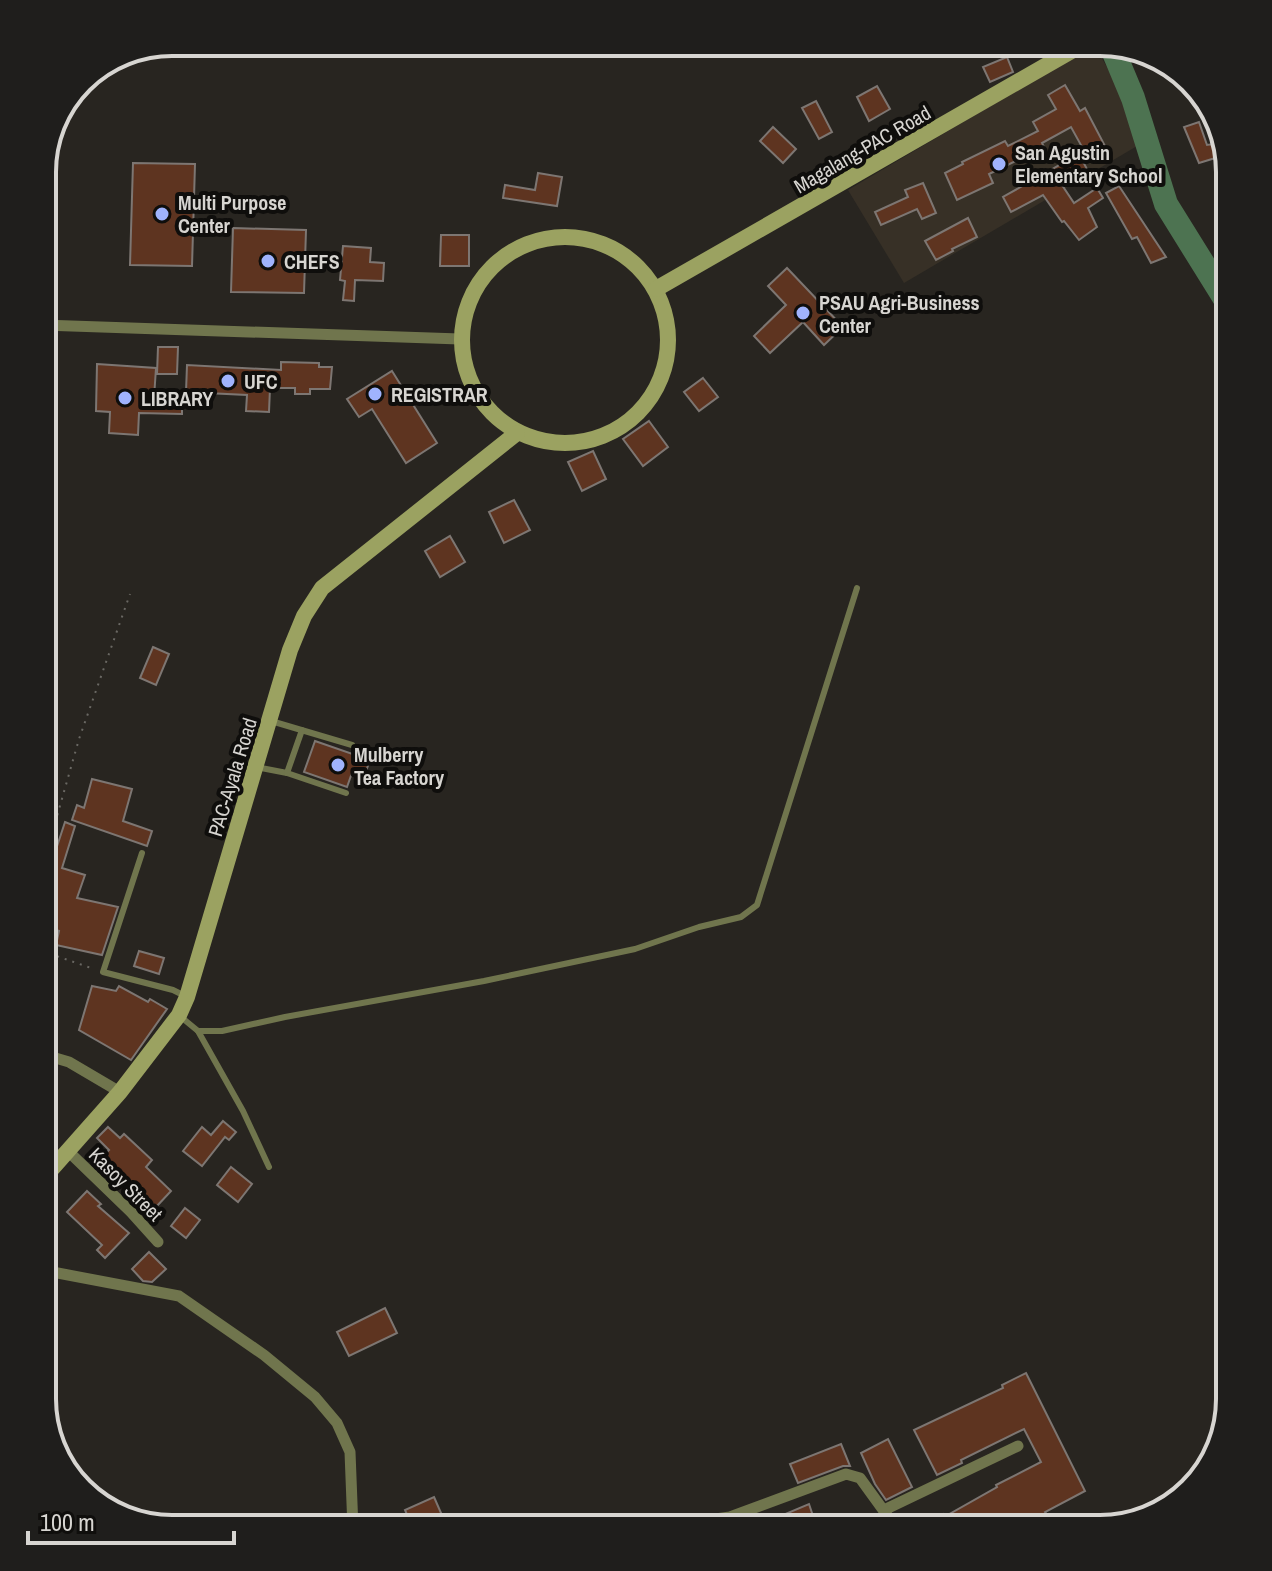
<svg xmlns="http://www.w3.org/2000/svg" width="1272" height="1571" viewBox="0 0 1272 1571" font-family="'Archivo Narrow',sans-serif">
  <rect width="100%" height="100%" fill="#282520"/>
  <polygon fill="#373026" points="1094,45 1149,139 904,283 848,190"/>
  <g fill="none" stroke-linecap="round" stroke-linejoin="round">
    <polyline stroke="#4d7351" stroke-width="24" points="1110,43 1133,98 1166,204 1230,307"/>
  </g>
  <g fill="#5e3420" stroke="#7d7672" stroke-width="2">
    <polygon points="1007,57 1013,72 990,82 983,67"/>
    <polygon points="1065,85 1080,111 1085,108 1105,146 1087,156 1071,127 1042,143 1044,147 989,174 993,183 957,200 945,173 963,164 962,162 1005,141 1008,146 1038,131 1033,122 1056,109 1048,95"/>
    <polygon points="877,86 890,109 869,121 857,97"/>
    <polygon points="816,101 832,132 819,139 802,108"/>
    <polygon points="1199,122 1207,145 1221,143 1225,155 1199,163 1184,127"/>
    <polygon points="773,127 796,149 783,163 760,141"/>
    <polygon points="1079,154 1088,171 1062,185 1074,203 1097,188 1103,198 1088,208 1097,227 1079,240 1064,221 1062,222 1043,195 1011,212 1003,197"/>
    <polygon points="133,163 195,164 192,266 130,265"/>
    <polygon points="538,173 562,177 557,206 503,198 505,185 535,190"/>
    <polygon points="923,183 936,213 922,219 917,209 881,225 875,212 908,197 905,190"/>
    <polygon points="1119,186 1166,257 1151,263 1137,237 1132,239 1106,193"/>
    <polygon points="968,218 977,237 952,249 953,251 936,260 925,241"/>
    <polygon points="233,228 306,230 304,293 231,292"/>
    <polygon points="441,235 469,235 469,266 440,266"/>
    <polygon points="343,246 371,248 370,262 384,263 383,281 355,280 354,301 343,300 345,281 340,280"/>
    <polygon points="787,268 843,327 824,345 803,322 770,353 754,336 786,305 768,286"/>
    <polygon points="158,347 178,347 177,374 157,374"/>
    <polygon points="42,352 53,353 51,396 42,396"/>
    <polygon points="281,362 319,363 319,367 332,367 330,389 310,389 310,394 295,394 295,388 270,388 269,412 246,411 247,395 186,392 187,365 281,370"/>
    <polygon points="97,364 156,368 154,398 182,398 182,414 139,413 138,435 109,433 110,412 96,411"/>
    <polygon points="392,371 437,443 406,463 372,409 359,417 347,399"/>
    <polygon points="703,378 718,397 699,411 684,392"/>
    <polygon points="649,421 668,447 643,466 623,439"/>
    <polygon points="593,451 606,479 582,491 568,462"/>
    <polygon points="514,500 530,530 504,543 489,512"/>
    <polygon points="450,536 465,562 440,577 425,551"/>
    <polygon points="153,647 169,654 156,685 140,678"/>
    <polygon points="315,741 370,760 365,774 353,770 347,787 304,772"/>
    <polygon points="92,779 132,789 123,821 152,831 147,846 72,820 77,805 84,808"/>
    <polygon points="65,822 75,826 62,868 85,875 77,898 118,907 102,955 56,945 59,931 42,925 42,892"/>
    <polygon points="139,951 164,958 159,974 134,966"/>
    <polygon points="92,986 116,991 119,986 148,1002 150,999 167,1009 131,1060 79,1030"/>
    <polygon points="223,1121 236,1132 229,1140 225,1137 202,1166 183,1151 202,1127 211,1135"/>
    <polygon points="108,1127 120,1138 124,1134 152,1160 146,1167 171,1191 156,1207 141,1194 135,1201 127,1194 135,1186 103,1156 109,1150 97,1138"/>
    <polygon points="231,1167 252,1184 238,1202 217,1185"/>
    <polygon points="87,1191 101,1204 98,1206 129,1233 105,1258 97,1250 102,1245 67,1212"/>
    <polygon points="185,1208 200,1220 186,1238 171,1226"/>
    <polygon points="149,1252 166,1269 152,1282 143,1281 132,1269"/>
    <polygon points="385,1308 397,1333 349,1356 337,1332"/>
    <polygon points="1026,1373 1085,1491 1045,1512 1049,1518 1028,1529 907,1529 943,1514 944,1517 997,1487 996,1485 1041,1462 1024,1429 961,1460 962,1463 937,1475 914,1430 1003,1388 1002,1385"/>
    <polygon points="888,1439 912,1487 886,1500 875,1484 861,1453"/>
    <polygon points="841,1444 850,1466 843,1466 798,1483 790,1464"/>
    <polygon points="434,1497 448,1529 413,1529 405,1510"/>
    <polygon points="809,1504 815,1522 796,1529 750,1529"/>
  </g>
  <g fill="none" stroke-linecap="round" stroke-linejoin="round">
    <g stroke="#6a6863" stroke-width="2" stroke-dasharray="2 6" stroke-linecap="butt">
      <polyline points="42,869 79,739 130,594"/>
      <polyline points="42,951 94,969"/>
    </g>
    <g stroke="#70754d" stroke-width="6">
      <polyline points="271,721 352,745"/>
      <polyline points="256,767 287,773 346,793"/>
      <polyline points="287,773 302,730"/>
      <polyline points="142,853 103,972 173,990 187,997"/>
      <polyline points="181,1017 198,1031 222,1031 285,1017 484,981 635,949 699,927 741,917 757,905 857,588"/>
      <polyline points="198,1031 243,1111 269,1167"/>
    </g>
    <g stroke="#70754d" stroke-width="11">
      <polyline points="42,325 460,339"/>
      <polyline points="45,325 49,150"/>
      <polyline points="42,1054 69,1062 120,1092"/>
      <polyline points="69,1152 131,1212 158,1242"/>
      <polyline points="42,1270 179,1296 264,1355 315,1397 337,1423 350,1452 353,1529"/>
      <polyline points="884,1510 1018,1446"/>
      <polyline points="665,1529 679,1524 730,1517 846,1474 860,1478 897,1529"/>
    </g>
    <g stroke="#9ba261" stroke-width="16">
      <circle cx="565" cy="340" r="103"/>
      <polyline points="656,289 1087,42"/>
      <polyline points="42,1180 120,1092 179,1015 187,997 290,650 304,616 322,588 517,433"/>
    </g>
  </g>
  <g fill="#a0b3fd" stroke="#0f0e0c" stroke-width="3">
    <circle cx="999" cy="164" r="8"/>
    <circle cx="162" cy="214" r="8"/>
    <circle cx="268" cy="261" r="8"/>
    <circle cx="803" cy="313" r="8"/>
    <circle cx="228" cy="381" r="8"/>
    <circle cx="375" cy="394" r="8"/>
    <circle cx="125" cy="398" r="8"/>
    <circle cx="338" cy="765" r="8"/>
  </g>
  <g text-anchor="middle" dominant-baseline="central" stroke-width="8" stroke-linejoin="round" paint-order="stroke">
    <g font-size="20" fill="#d7d5d1" stroke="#0f0e0c">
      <text transform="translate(862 149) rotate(-30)">Magalang-PAC Road</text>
      <text transform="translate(232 777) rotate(-73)">PAC-Ayala Road</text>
      <text transform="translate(126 1184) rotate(45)">Kasoy Street</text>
    </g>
    <g font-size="20" font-weight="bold" fill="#d7d5d1" stroke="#0f0e0c" text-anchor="start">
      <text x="1015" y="152">San Agustin<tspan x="1015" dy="23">Elementary School</tspan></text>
      <text x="178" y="202">Multi Purpose<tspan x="178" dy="23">Center</tspan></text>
      <text x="284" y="261">CHEFS</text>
      <text x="819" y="302">PSAU Agri-Business<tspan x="819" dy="23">Center</tspan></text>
      <text x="244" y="381">UFC</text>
      <text x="391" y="394">REGISTRAR</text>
      <text x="141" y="398">LIBRARY</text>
      <text x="354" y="754">Mulberry<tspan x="354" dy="23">Tea Factory</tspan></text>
    </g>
  </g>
  <path d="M0 0H1272V1571H0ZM172 56H1100A116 116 0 0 1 1216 172V1399A116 116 0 0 1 1100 1515H172A116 116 0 0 1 56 1399V172A116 116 0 0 1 172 56Z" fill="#1f1e1c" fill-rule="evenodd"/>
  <path fill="none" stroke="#d7d5d1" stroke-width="4" d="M172 56H1100A116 116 0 0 1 1216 172V1399A116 116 0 0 1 1100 1515H172A116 116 0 0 1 56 1399V172A116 116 0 0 1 172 56Z"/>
  <path d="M28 1531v12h206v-12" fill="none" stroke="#d7d5d1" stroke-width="4"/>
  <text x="40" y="1531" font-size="24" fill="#d7d5d1" stroke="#0f0e0c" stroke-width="6" paint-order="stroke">100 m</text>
</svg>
